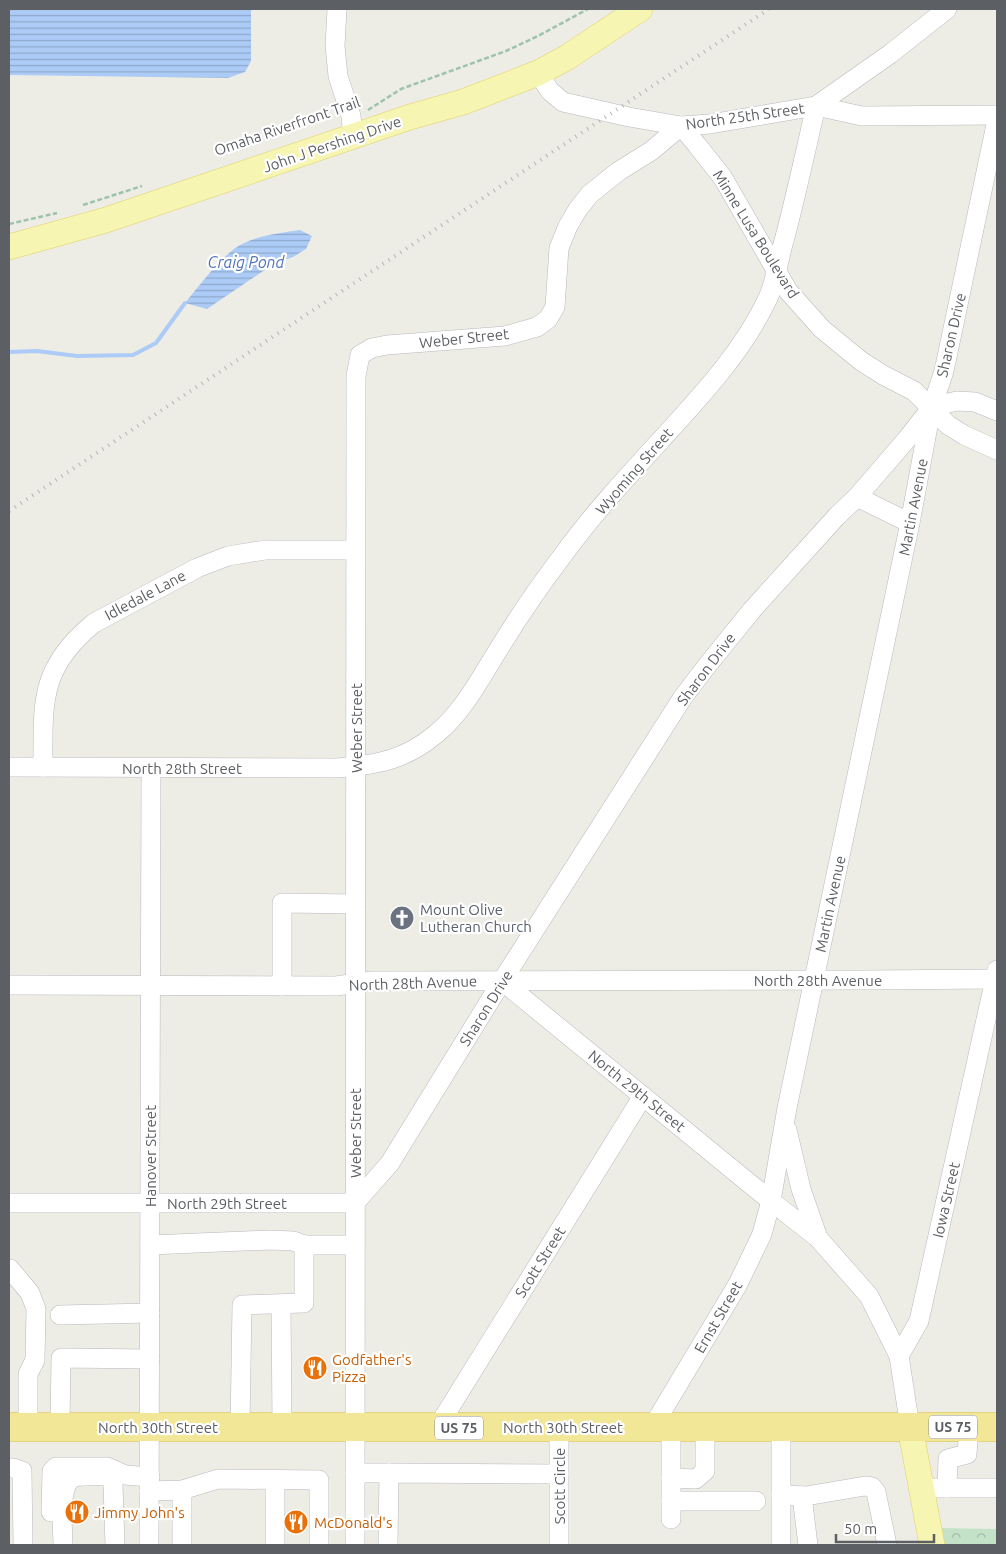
<svg xmlns="http://www.w3.org/2000/svg" width="1006" height="1554" viewBox="0 0 1006 1554" font-family="Ubuntu,sans-serif">
  <defs>
    <pattern id="forest-crowns" width="20" height="18" patternUnits="userSpaceOnUse" patternTransform="scale(1.25)"><rect width="20" height="18" fill="#c4e2c8"/><path d="M2 6a3 3 0 1 1 6 0M12 15a3 3 0 1 1 6 0" fill="none" stroke="#a2baa6"/></pattern>
    <pattern id="water-rules" width="6" height="5" patternUnits="userSpaceOnUse" patternTransform="scale(1.25)"><rect width="6" height="5" fill="#accbf6"/><path d="M0 2.5h6" fill="none" stroke="#8fa8cb"/></pattern>
  </defs>
  <rect width="100%" height="100%" fill="#edede5"/>
  <polygon fill="url(#forest-crowns)" points="939,1528 997,1529 997,1545 942,1545"/>
  <g fill="url(#water-rules)">
    <polygon points="9,9 251,9 251,61 245,72 228,78 9,75"/>
    <path d="M300,230L312,236L306,249L293,257L275,263L207,309L185,303C200,285 215,264 234,249C251,236 280,233 300,230Z"/>
  </g>
  <g fill="none" stroke-linecap="round" stroke-linejoin="round">
    <polyline stroke="#accbf6" stroke-width="4" points="9,352 37,351 77,356 133,355 156,343 185,303"/>
    <defs>
      <g id="minor">
        <polyline points="337,9 335,46 338,76 351,116 353,137"/>
        <polyline points="538,73 550,91 563,102 629,117 681,126 710,124 816,106 862,116 997,115"/>
        <polyline points="816,106 890,54 947,9"/>
        <polyline points="932,407 957,401 975,402 997,411"/>
        <polyline points="857,497 910,523"/>
        <path d="M9,767L337,768C377,765 405,760 436,734C464,711 481,677 500,647C519,616 540,585 563,555C592,515 626,478 660,441C701,396 742,353 768,298C775,282 778,264 782,248C795,201 805,153 816,106"/>
        <path d="M43,767C43,703 39,668 94,623L197,568L228,556L265,550H355"/>
        <polyline points="502,981 771,1201 762,1234 738,1284 653,1426"/>
        <polyline points="9,985 336,986 372,981 867,980 997,979"/>
        <polyline points="282,986 282,903 356,904"/>
        <polyline points="787,1130 801,1189 818,1238"/>
        <polyline points="9,1203 355,1203 390,1163 502,981 683,697 706,667 752,610 837,516 857,497 907,439 932,407 944,371 997,120"/>
        <polyline points="150,1245 270,1240 293,1241 304,1245"/>
        <polyline points="9,1269 10,1269 30,1293 36,1309 35,1360 28,1374 28,1427"/>
        <polyline points="281,1304 282,1427"/>
        <polyline points="60,1315 150,1313"/>
        <polyline points="899,1356 869,1296 818,1238 771,1201 787,1108 910,523 931,410"/>
        <polyline points="60,1427 61,1358 150,1359"/>
        <polyline points="240,1427 242,1305 304,1303 304,1245 355,1245"/>
        <polyline points="559,1427 559,1545"/>
        <polyline points="671,1427 671,1519"/>
        <polyline points="781,1427 781,1545"/>
        <polyline points="910,1427 899,1356 919,1321 997,970"/>
        <polyline points="437,1428 643,1096"/>
        <polyline points="9,1468 13,1468 22,1471 23,1545"/>
        <polyline points="355,1473 389,1473"/>
        <polyline points="671,1478 696,1479 705,1471 705,1427"/>
        <polyline points="921,1488 997,1488"/>
        <polyline points="947,1488 948,1459 967,1454 969,1427"/>
        <polyline points="182,1490 182,1545"/>
        <polyline points="149,1491 182,1490 218,1479 319,1480 319,1545"/>
        <polyline points="781,1495 806,1496 865,1486 872,1487 876,1492 887,1545"/>
        <polyline points="802,1496 808,1545"/>
        <polyline points="671,1501 756,1501"/>
        <polyline points="51,1512 52,1471 56,1467 107,1467 125,1475 150,1477"/>
        <path d="M63,1545C63,1529 58,1490 71,1479C75,1476 81,1476 86,1476C94,1476 102,1475 110,1477L113,1484L115,1545"/>
        <polyline points="149,1545 151,768"/>
        <polyline points="275,1545 275,1480"/>
        <polyline points="355,1545 356,376 360,355 372,348 387,345 505,336 537,327 548,319 555,307 559,248 568,226 578,209 590,194 619,171 651,151 681,126 697,145 723,178 788,291 822,329 861,361 883,375 914,391 948,425 964,435 997,450"/>
        <polyline points="388,1545 389,1473 559,1474"/>
      </g>
      <g id="major">
        <polyline points="9,247 106,220 410,117 463,102 538,73 566,58 640,9"/>
        <polyline points="910,1427 932,1545"/>
      </g>
      <polyline id="highway" points="9,1427 997,1427"/>
    </defs>
    <use href="#minor" stroke="#b7b9bd" stroke-width="20"/>
    <use href="#major" stroke="#e2d168" stroke-width="26"/>
    <use href="#highway" stroke="#dab918" stroke-width="29"/>
    <g stroke="#9dc3ad" stroke-width="2.5" stroke-dasharray="5 2.5" stroke-linecap="butt">
      <polyline points="368,110 401,89 506,51 538,36 588,9"/>
      <polyline points="83,205 142,186"/>
      <polyline points="9,224 57,213"/>
    </g>
    <use href="#minor" stroke="#fff" stroke-width="19"/>
    <use href="#major" stroke="#f6f5b1" stroke-width="25"/>
    <use href="#highway" stroke="#f2e797" stroke-width="28"/>
    <polyline stroke="#b4b5b5" stroke-width="4" stroke-dasharray="1 6" stroke-linecap="butt" points="9,511 769,9"/>
  </g>
  <defs>
    <symbol id="church-disc" viewBox="-11 -11 22 22"><circle r="9.5" fill="#6b7280" stroke="#fff"/><path d="M-1.2-6h2.4v3.5h3.3v2.4h-3.3V6h-2.4V-.1h-3.3v-2.4h3.3Z" fill="#fff"/></symbol>
    <symbol id="restaurant-disc" viewBox="-11 -11 22 22"><circle r="9.5" fill="#e8710a" stroke="#fff"/><path d="M-5-6h1v4h1v-4h1v4h1v-4h1v5L-1.5 .5V6h-2V.5L-5-1ZM5-6V6H3V1.5H1.5Q1.5-4 5-6Z" fill="#fff"/></symbol>
  </defs>
  <g fill-rule="evenodd">
    <use href="#church-disc" x="388" y="904" width="28" height="28"/>
    <use href="#restaurant-disc" x="301" y="1354" width="28" height="28"/>
    <use href="#restaurant-disc" x="63" y="1498" width="28" height="28"/>
    <use href="#restaurant-disc" x="282" y="1508" width="28" height="28"/>
  </g>
  <g text-anchor="middle" dominant-baseline="central" stroke-width="4.5" stroke-linejoin="round" paint-order="stroke">
    <g fill="#fff" stroke="#8d8f92" stroke-width="1">
      <rect x="929" y="1415.5" width="48" height="23" rx="4"/>
      <rect x="435" y="1416.5" width="48" height="23" rx="4"/>
    </g>
    <g font-size="14" font-weight="bold" fill="#5c5f63">
      <text x="953" y="1427">US 75</text>
      <text x="459" y="1428">US 75</text>
    </g>
    <g font-size="15" fill="#5c5f63" stroke="#fff">
      <text transform="translate(745 116) rotate(-8)">North 25th Street</text>
      <text transform="translate(287 126) rotate(-19)">Omaha Riverfront Trail</text>
      <text transform="translate(332 144) rotate(-19)">John J Pershing Drive</text>
      <text transform="translate(756 234) rotate(58)">Minne Lusa Boulevard</text>
      <text transform="translate(951 335) rotate(-77)">Sharon Drive</text>
      <text transform="translate(464 338) rotate(-6)">Weber Street</text>
      <text transform="translate(634 471) rotate(-49)">Wyoming Street</text>
      <text transform="translate(913 507) rotate(-79)">Martin Avenue</text>
      <text transform="translate(145 595) rotate(-28)">Idledale Lane</text>
      <text transform="translate(706 669) rotate(-53)">Sharon Drive</text>
      <text transform="translate(356 728) rotate(-90)">Weber Street</text>
      <text x="182" y="768">North 28th Street</text>
      <text transform="translate(830 904) rotate(-78)">Martin Avenue</text>
      <text x="818" y="980">North 28th Avenue</text>
      <text transform="translate(413 983) rotate(-2)">North 28th Avenue</text>
      <text transform="translate(486 1008) rotate(-58)">Sharon Drive</text>
      <text transform="translate(637 1091) rotate(39)">North 29th Street</text>
      <text transform="translate(355 1133) rotate(-90)">Weber Street</text>
      <text transform="translate(150 1156) rotate(-90)">Hanover Street</text>
      <text transform="translate(946 1200) rotate(-77)">Iowa Street</text>
      <text x="227" y="1203">North 29th Street</text>
      <text transform="translate(540 1262) rotate(-58)">Scott Street</text>
      <text transform="translate(718 1317) rotate(-60)">Ernst Street</text>
      <text x="158" y="1427">North 30th Street</text>
      <text x="563" y="1427">North 30th Street</text>
      <text transform="translate(559 1486) rotate(-90)">Scott Circle</text>
    </g>
    <g font-size="15" fill="#5b616d" stroke="#fff" text-anchor="start">
      <text x="420" y="909">Mount Olive<tspan x="420" dy="17">Lutheran Church</tspan></text>
    </g>
    <g font-size="15" fill="#c56008" stroke="#fff" text-anchor="start">
      <text x="332" y="1359">Godfather's<tspan x="332" dy="17">Pizza</tspan></text>
      <text x="94" y="1512">Jimmy John's</text>
      <text x="314" y="1522">McDonald's</text>
    </g>
    <g font-size="16" font-style="italic" fill="#5174b7" stroke="#fff">
      <text x="246" y="262">Craig Pond</text>
    </g>
  </g>
  <rect width="1006" height="1554" fill="none" stroke="#5c5f63" stroke-width="20"/>
  <path d="M836 1534v8h98v-8" fill="none" stroke="#5c5f63" stroke-width="2.5"/>
  <text x="844" y="1534" font-size="15" fill="#5c5f63" stroke="#ffffff" stroke-width="4" paint-order="stroke">50 m</text>
</svg>
